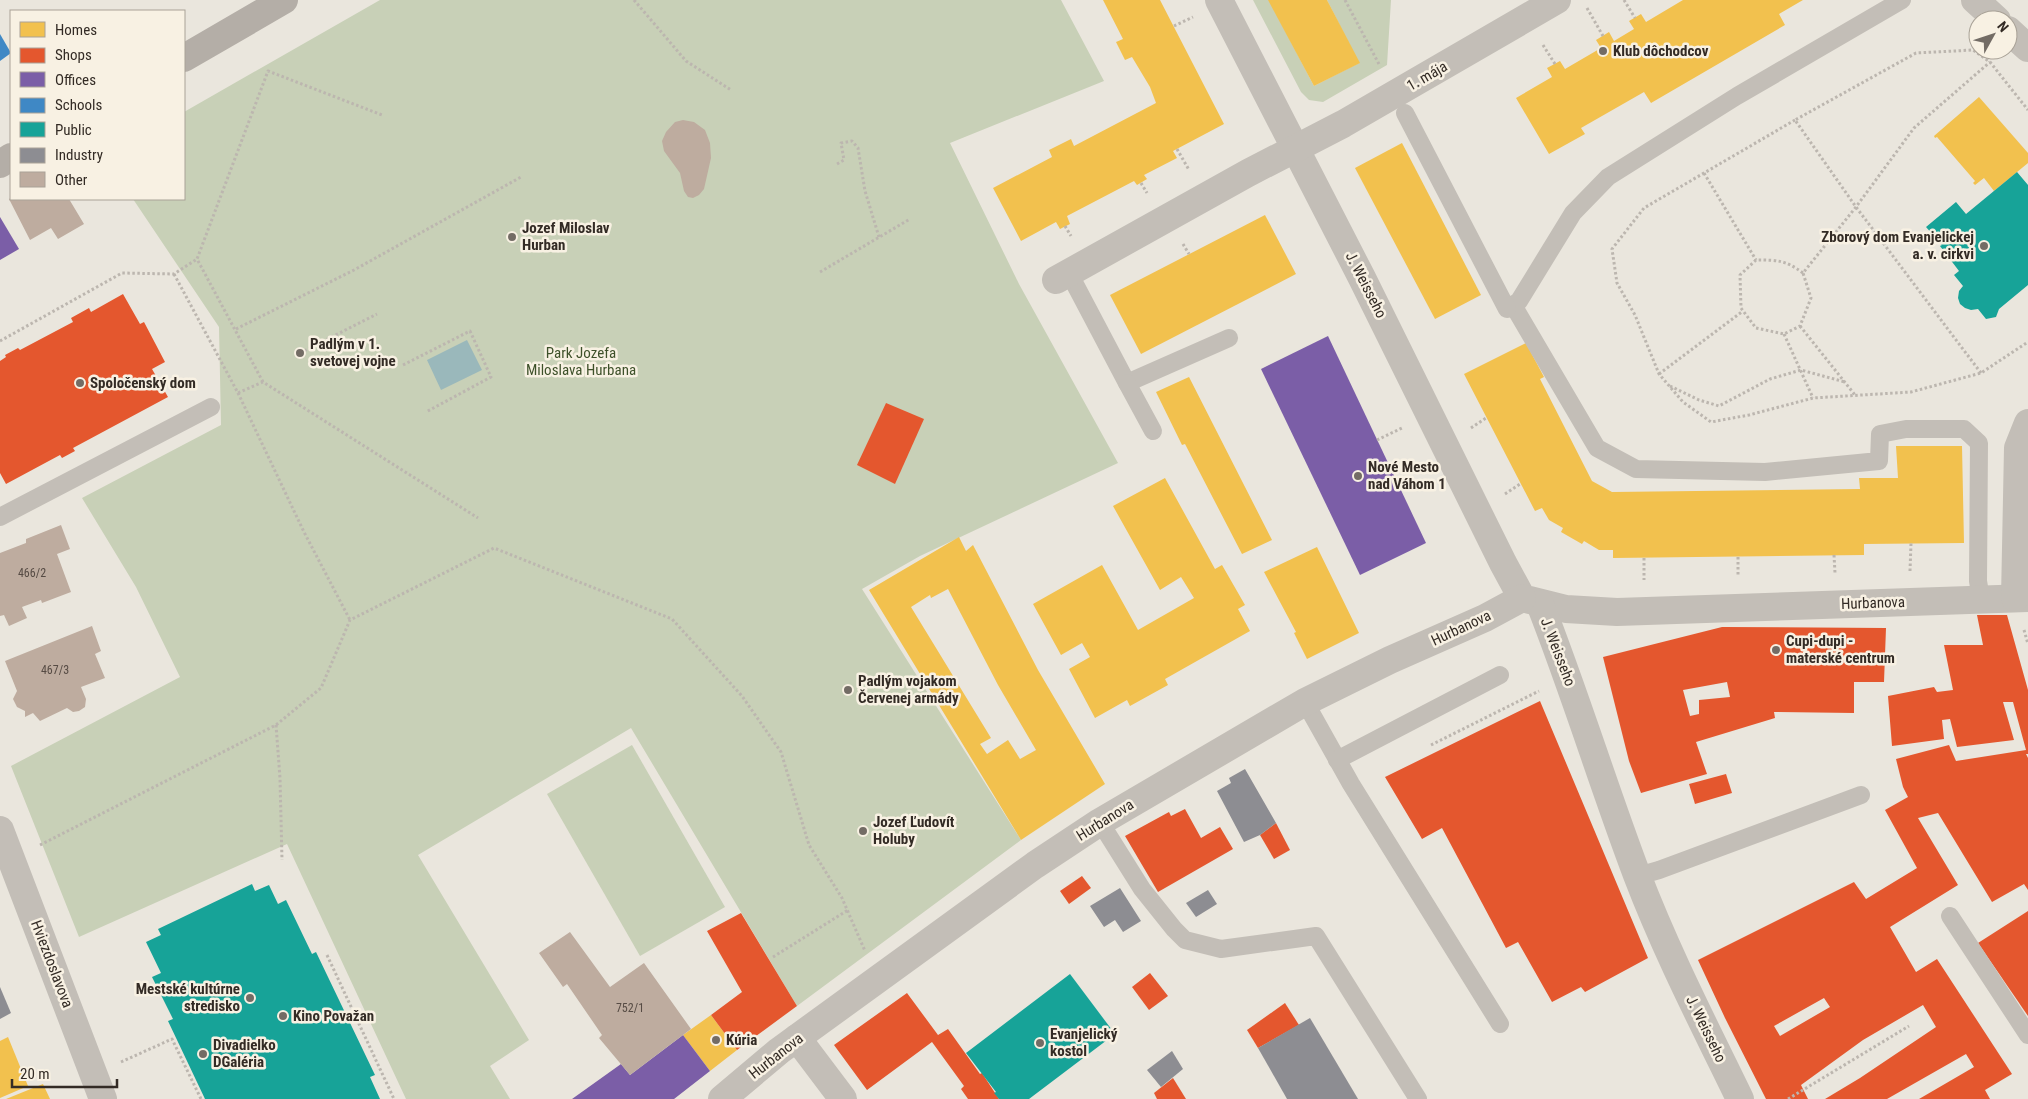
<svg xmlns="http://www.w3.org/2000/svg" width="2028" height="1099" viewBox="0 0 2028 1099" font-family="'Roboto Condensed',sans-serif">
  <rect width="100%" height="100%" fill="#eae6dd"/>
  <g fill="#c8d0b7">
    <polygon points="380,0 1061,0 1104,81 950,143 1019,284 1118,463 920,556 862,589 1021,840 797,1006 631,728 418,855 529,1040 490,1066 510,1099 406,1099 287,844 79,937 11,766 180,677 136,587 82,498 221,425 219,327 133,199 184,199 184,112"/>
    <polygon points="1253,0 1269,0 1314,86 1359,63 1327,0 1391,0 1387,65 1323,102 1309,100 1301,92"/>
    <polygon points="632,745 725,907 640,956 547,794"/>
  </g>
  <polygon fill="#9ab8bb" points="467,340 482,370 441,390 427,360"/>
  <g fill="#f2c14e" fill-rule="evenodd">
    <polygon points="1103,0 1160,0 1224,124 1173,151 1177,158 1144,175 1147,179 1137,185 1134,181 1067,216 1070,224 1060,229 1056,222 1021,241 993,188 1052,157 1049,150 1071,139 1074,146 1156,103 1150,87 1132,57 1125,60 1116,42 1123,39"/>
    <polygon points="1268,0 1327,0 1360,63 1314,86"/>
    <polygon points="1683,0 1803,0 1779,14 1785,25 1651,103 1644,92 1581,128 1585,134 1549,154 1516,98 1552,77 1547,68 1560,61 1565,69 1601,48 1596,40 1609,32 1614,41 1634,29 1629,21 1641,14 1646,22"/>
    <polygon points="1979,97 2028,153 2028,163 1994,191 1984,178 1975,185 1973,183 1975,181 1937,137 1935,138 1934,136"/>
    <polygon points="1402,143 1481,295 1435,319 1355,168"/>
    <polygon points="1265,215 1296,274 1141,354 1110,295"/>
    <polygon points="1526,343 1544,377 1540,379 1592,481 1612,492 1860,489 1859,478 1898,478 1896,446 1962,446 1964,543 1864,544 1864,555 1613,558 1613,550 1599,550 1584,541 1582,544 1561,532 1563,528 1549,520 1542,508 1535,511 1464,374"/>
    <polygon points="1189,377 1272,540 1242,554 1185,444 1182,445 1156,392"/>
    <polygon points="1165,478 1215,569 1222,565 1245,605 1238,609 1250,631 1165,679 1168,685 1130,706 1127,700 1095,718 1069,669 1090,657 1082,643 1061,655 1033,604 1102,565 1138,630 1194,598 1181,577 1160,590 1113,506"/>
    <path d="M959,537L966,551L973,545L1038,670L1105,784L1021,840L869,590ZM948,589L998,685L1036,750L1020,759L1008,740L987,754L980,744L991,738L911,607L930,595L931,598Z"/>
    <polygon points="1317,547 1359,633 1307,659 1294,633 1296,632 1264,572"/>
    <polygon points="711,1015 737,1050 710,1071 683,1035"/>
    <polygon points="8,1037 28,1086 0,1098 0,1041"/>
    <polygon points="43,1084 50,1099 6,1099"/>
  </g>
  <g fill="#e4572e" fill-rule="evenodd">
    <polygon points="123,294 140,324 144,322 165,362 152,369 168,397 73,448 75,451 62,458 60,455 6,484 0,473 0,361 6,357 5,355 18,348 20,350 73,322 71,318 89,308 91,312"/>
    <polygon points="886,403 924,419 895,484 857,465"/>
    <path d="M1977,615H2007L2028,690V754H2026L2028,758V890L2024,884L1992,902L1938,813L1918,818L1958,885L1890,927L1916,972L1937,959L2012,1074L1985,1090L1990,1099H1919L1974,1067L1966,1054L1887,1099H1825L1860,1078L1936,1027L1923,1005L1863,1040L1801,1085L1808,1099H1766L1725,1018L1698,960L1854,882L1866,899L1917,868L1885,810L1908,797L1903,787L1896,759L1949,745L1956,761L2026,750L2013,702H2003L2014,740L1957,747L1950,719L1942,720L1944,739L1892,746L1888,696L1934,687L1937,692L1953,690L1944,645H1983ZM1824,998L1830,1007L1780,1036L1774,1026Z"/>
    <path d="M1722,627L1886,628L1884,682H1854V713L1774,712L1775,718L1696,742L1707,774L1641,793L1629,761L1603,657ZM1727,682L1730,697L1699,700V714L1690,716L1683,690Z"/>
    <polygon points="1540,701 1648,958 1585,992 1581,987 1552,1002 1518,942 1506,948 1442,828 1422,839 1385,777"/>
    <polygon points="1726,774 1732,793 1695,804 1689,784"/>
    <polygon points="1185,809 1201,838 1220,827 1233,849 1158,892 1125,836 1169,812 1171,816"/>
    <polygon points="1276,823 1290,850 1274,859 1260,835"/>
    <polygon points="1082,876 1091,888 1069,904 1060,891"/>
    <polygon points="2028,911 2028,1016 1978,943"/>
    <polygon points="741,913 797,1006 737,1050 711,1015 742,992 707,931"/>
    <polygon points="1150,973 1168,996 1149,1010 1132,987"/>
    <polygon points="907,993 938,1035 948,1029 980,1074 982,1073 999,1099 968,1099 961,1089 964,1086 932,1042 867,1090 834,1045"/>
    <polygon points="1285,1003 1299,1025 1258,1048 1247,1030"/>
    <polygon points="1173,1078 1186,1099 1157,1099 1154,1093"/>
  </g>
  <g fill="#7b5ea7">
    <polygon points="0,217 19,249 0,260"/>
    <polygon points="1328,336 1426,543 1360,575 1261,369"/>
    <polygon points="683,1035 710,1071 674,1099 572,1099 621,1064 630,1075"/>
  </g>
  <polygon fill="#3f88c5" points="0,34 11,53 0,61"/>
  <g fill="#17a398">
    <polygon points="2017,172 2028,185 2028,285 1999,309 1996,317 1986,319 1978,309 1971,310 1965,308 1960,304 1958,298 1959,291 1963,286 1954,275 1959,271 1940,246 1942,245 1926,227 1956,202 1966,214"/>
    <polygon points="252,884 255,891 269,885 278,904 286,900 312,954 316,952 375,1075 370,1077 380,1099 205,1099 168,1021 173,1019 152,977 161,973 146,942 161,935 158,929"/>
    <polygon points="1070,974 1115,1034 1029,1099 999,1099 994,1093 996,1092 966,1053"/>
  </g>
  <g fill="#8d8d92">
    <polygon points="1245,769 1276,823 1260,835 1244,842 1217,791 1231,783 1229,778"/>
    <polygon points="1120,888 1141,921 1123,932 1115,920 1104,927 1090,906"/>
    <polygon points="1208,890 1217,904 1196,917 1186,903"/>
    <polygon points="0,987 11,1013 0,1019"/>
    <polygon points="1310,1018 1358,1099 1287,1099 1258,1048"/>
    <polygon points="1172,1051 1183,1069 1161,1087 1147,1070"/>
  </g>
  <g fill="#beac9f">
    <polygon points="683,120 694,122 705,130 710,143 711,158 704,189 699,195 693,198 688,197 684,191 680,173 664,151 662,141 666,132 675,122"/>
    <polygon points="11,198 69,199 84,224 58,239 51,228 30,240 9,199"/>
    <polygon points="61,525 70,549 57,554 71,592 42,603 41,600 22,607 27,618 9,626 4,615 0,616 0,553 26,543 26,539"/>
    <polygon points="92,626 101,651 95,654 105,678 81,687 86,699 85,707 79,711 73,712 67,708 40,721 33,713 25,717 25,711 17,707 13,699 17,691 5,661"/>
    <polygon points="570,932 610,987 644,963 691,1029 630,1075 599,1038 602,1035 567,984 563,987 539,953"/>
  </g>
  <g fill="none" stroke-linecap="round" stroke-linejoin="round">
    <g stroke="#bcb6af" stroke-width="3" stroke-dasharray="2.5 2.5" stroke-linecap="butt">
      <polyline points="634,0 686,61 731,90"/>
      <polyline points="1345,0 1380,66"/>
      <polyline points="1624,0 1635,18"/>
      <polyline points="1587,8 1603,36"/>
      <polyline points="1174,26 1193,17"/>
      <polyline points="1543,45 1555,64"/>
      <polyline points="1795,120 1644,208 1612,249 1617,283 1635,315 1659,374 1683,402 1711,422 1749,415 1813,398 1911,392 1981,373 2028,342"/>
      <polyline points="1177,149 1189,170"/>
      <polyline points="837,164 844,160 841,143 852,141 858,148 865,191 879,237"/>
      <polyline points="1704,173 1756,260"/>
      <polyline points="1141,183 1147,193"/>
      <polyline points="1065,226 1071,236"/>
      <polyline points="1183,244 1189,254"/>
      <polyline points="820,272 910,219"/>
      <path d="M1803,273C1785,260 1778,260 1756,260L1740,275L1741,308L1756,328L1784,334L1800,326L1811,298L1803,273L1856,207L1914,128L1990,62"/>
      <polyline points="174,274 238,393 304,532 350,620"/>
      <polyline points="1800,326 1855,395"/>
      <polyline points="236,329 354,270 521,177"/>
      <polyline points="1784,334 1813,398"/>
      <polyline points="0,341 122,273 174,274 197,259"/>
      <polyline points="300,353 377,314"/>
      <polyline points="403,365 470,331 491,377 426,412"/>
      <polyline points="1981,373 1856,207 1795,120 1916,53 1973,50 1990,62 2028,110"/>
      <polyline points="1659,374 1743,311"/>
      <polyline points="263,382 197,259 268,71 382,115"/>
      <polyline points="1670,386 1699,400 1719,406 1770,379 1801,370 1845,382"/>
      <polyline points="238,393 263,382 478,518"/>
      <polyline points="1471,428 1486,418"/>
      <polyline points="1377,440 1402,428"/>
      <polyline points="1505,494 1520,484"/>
      <polyline points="1834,555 1835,573"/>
      <polyline points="1738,557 1738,577"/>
      <polyline points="1644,558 1644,580"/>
      <polyline points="1910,571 1911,543"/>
      <polyline points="2024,630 2028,644"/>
      <polyline points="276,725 280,778 282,860"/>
      <polyline points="1431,745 1539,691"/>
      <polyline points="40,845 276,725 321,688 350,620 494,548 672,619 742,696 781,752 809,845 842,898 865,951"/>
      <polyline points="327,955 394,1099"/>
      <polyline points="773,957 848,910"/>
      <polyline points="121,1062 172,1039 201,1099"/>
      <polyline points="1788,1099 1909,1026"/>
    </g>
    <g stroke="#c3beb7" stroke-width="18">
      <polyline points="1902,0 1737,96 1608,177 1573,213 1519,301 1513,305 1597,448 1636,469 1765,472 1879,461 1880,434 1906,429 1964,429 1979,443 1978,581 1981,599"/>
      <polyline points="1405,113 1507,309"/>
      <polyline points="1069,273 1127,383 1229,338"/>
      <polyline points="1127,383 1153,431"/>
      <polyline points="0,517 211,407"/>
      <polyline points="1305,702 1351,784 1500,1024"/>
      <polyline points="1337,760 1500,675"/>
      <polyline points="1100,822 1142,889 1174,929 1185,940 1221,949 1316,936 1418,1099"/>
      <polyline points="1638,876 1659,870 1861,795"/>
      <polyline points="1950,916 2028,1035"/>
    </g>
    <g stroke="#c3beb7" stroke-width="28">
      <polyline points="1219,0 1362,278 1503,563 1522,598 1566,609 1617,612 2028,598"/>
      <polyline points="1975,0 1997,20"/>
      <polyline points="2008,30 2028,48"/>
      <polyline points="1056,280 1248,173 1343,124 1557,0"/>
      <polyline points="2015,598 2018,448 2028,423"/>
      <path d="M1540,604C1575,693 1603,785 1637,875C1666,951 1704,1025 1740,1099"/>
      <polyline points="0,830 103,1099"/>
      <polyline points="797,1038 843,1099"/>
      <polyline points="722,1099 779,1051 1035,865 1100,822 1305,702 1390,660 1485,618 1522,598"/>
    </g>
    <g stroke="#b4aea7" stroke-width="28">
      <polyline points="184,58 284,0"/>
      <polyline points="0,164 11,157"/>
    </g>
  </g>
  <g fill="#736c65" stroke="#f8f1e3" stroke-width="2">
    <circle cx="1603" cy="51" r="5"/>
    <circle cx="512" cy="237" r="5"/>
    <circle cx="1984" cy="246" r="5"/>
    <circle cx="300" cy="353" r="5"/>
    <circle cx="80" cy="383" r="5"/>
    <circle cx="1358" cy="476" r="5"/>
    <circle cx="1776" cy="650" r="5"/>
    <circle cx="848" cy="690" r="5"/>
    <circle cx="863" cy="831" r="5"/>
    <circle cx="250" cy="998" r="5"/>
    <circle cx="283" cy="1016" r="5"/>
    <circle cx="716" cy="1040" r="5"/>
    <circle cx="1040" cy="1043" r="5"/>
    <circle cx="203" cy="1054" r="5"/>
  </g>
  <g text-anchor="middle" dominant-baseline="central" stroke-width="5" stroke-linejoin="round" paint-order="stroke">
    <g font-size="12" fill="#564b44">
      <text x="32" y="573">466/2</text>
      <text x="55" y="670">467/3</text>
      <text x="630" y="1008">752/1</text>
    </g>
    <g font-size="15" font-weight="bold" fill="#332b25" stroke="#f8f1e3" text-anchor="start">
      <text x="1613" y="51">Klub dôchodcov</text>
      <text x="522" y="228">Jozef Miloslav<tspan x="522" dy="17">Hurban</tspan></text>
      <text x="1974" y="237" text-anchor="end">Zborový dom Evanjelickej<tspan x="1974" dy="17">a. v. cirkvi</tspan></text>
      <text x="310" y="344">Padlým v 1.<tspan x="310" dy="17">svetovej vojne</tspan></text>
      <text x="90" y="383">Spoločenský dom</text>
      <text x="1368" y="467">Nové Mesto<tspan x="1368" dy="17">nad Váhom 1</tspan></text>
      <text x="1786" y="641">Cupi-dupi -<tspan x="1786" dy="17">materské centrum</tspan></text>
      <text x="858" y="681">Padlým vojakom<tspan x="858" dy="17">Červenej armády</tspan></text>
      <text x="873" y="822">Jozef Ľudovít<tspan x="873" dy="17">Holuby</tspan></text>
      <text x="240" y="989" text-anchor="end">Mestské kultúrne<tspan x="240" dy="17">stredisko</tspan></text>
      <text x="293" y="1016">Kino Považan</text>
      <text x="1050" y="1034">Evanjelický<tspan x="1050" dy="17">kostol</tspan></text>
      <text x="726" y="1040">Kúria</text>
      <text x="213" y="1045">Divadielko<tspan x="213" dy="17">DGaléria</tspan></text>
    </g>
    <g font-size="15" fill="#332b25" stroke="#f8f1e3">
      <text transform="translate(1427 76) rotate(-30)">1. mája</text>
      <text transform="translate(1366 285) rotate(63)">J. Weisseho</text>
      <text transform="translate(1873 603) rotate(-2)">Hurbanova</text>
      <text transform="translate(1461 628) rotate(-25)">Hurbanova</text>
      <text transform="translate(1558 652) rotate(69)">J. Weisseho</text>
      <text transform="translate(1105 820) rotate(-32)">Hurbanova</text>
      <text transform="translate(52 964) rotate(69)">Hviezdoslavova</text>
      <text transform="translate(1706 1029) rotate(64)">J. Weisseho</text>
      <text transform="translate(776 1056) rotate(-38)">Hurbanova</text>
    </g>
    <g font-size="15" fill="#3e512a" stroke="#f8f1e3">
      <text x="581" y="353">Park Jozefa<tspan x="581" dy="17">Miloslava Hurbana</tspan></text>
    </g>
  </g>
  <rect x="10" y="10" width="175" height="190" fill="#f8f1e3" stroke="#a9a297"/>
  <rect x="20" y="22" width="25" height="15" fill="#f2c14e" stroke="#a9a297"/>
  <text x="55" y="35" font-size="15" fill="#332b25">Homes</text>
  <rect x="20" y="48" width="25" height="15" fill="#e4572e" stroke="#a9a297"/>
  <text x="55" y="60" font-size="15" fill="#332b25">Shops</text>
  <rect x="20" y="72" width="25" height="15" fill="#7b5ea7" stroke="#a9a297"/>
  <text x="55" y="85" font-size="15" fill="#332b25">Offices</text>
  <rect x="20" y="98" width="25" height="15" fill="#3f88c5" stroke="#a9a297"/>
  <text x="55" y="110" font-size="15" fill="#332b25">Schools</text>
  <rect x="20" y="122" width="25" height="15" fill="#17a398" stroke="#a9a297"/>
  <text x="55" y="135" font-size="15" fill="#332b25">Public</text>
  <rect x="20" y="148" width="25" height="15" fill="#8d8d92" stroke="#a9a297"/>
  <text x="55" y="160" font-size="15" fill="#332b25">Industry</text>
  <rect x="20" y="172" width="25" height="15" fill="#beac9f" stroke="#a9a297"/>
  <text x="55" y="185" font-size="15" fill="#332b25">Other</text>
  <g transform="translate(1993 35) rotate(50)"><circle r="24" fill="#f8f1e3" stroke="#a9a297"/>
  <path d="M0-4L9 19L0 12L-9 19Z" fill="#736c65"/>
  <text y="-8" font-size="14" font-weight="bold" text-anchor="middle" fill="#332b25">N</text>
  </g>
  <path d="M12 1079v8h105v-8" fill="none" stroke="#332b25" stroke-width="2.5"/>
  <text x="20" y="1079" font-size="15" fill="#332b25" stroke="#f8f1e3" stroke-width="4" paint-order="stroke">20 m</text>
</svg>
